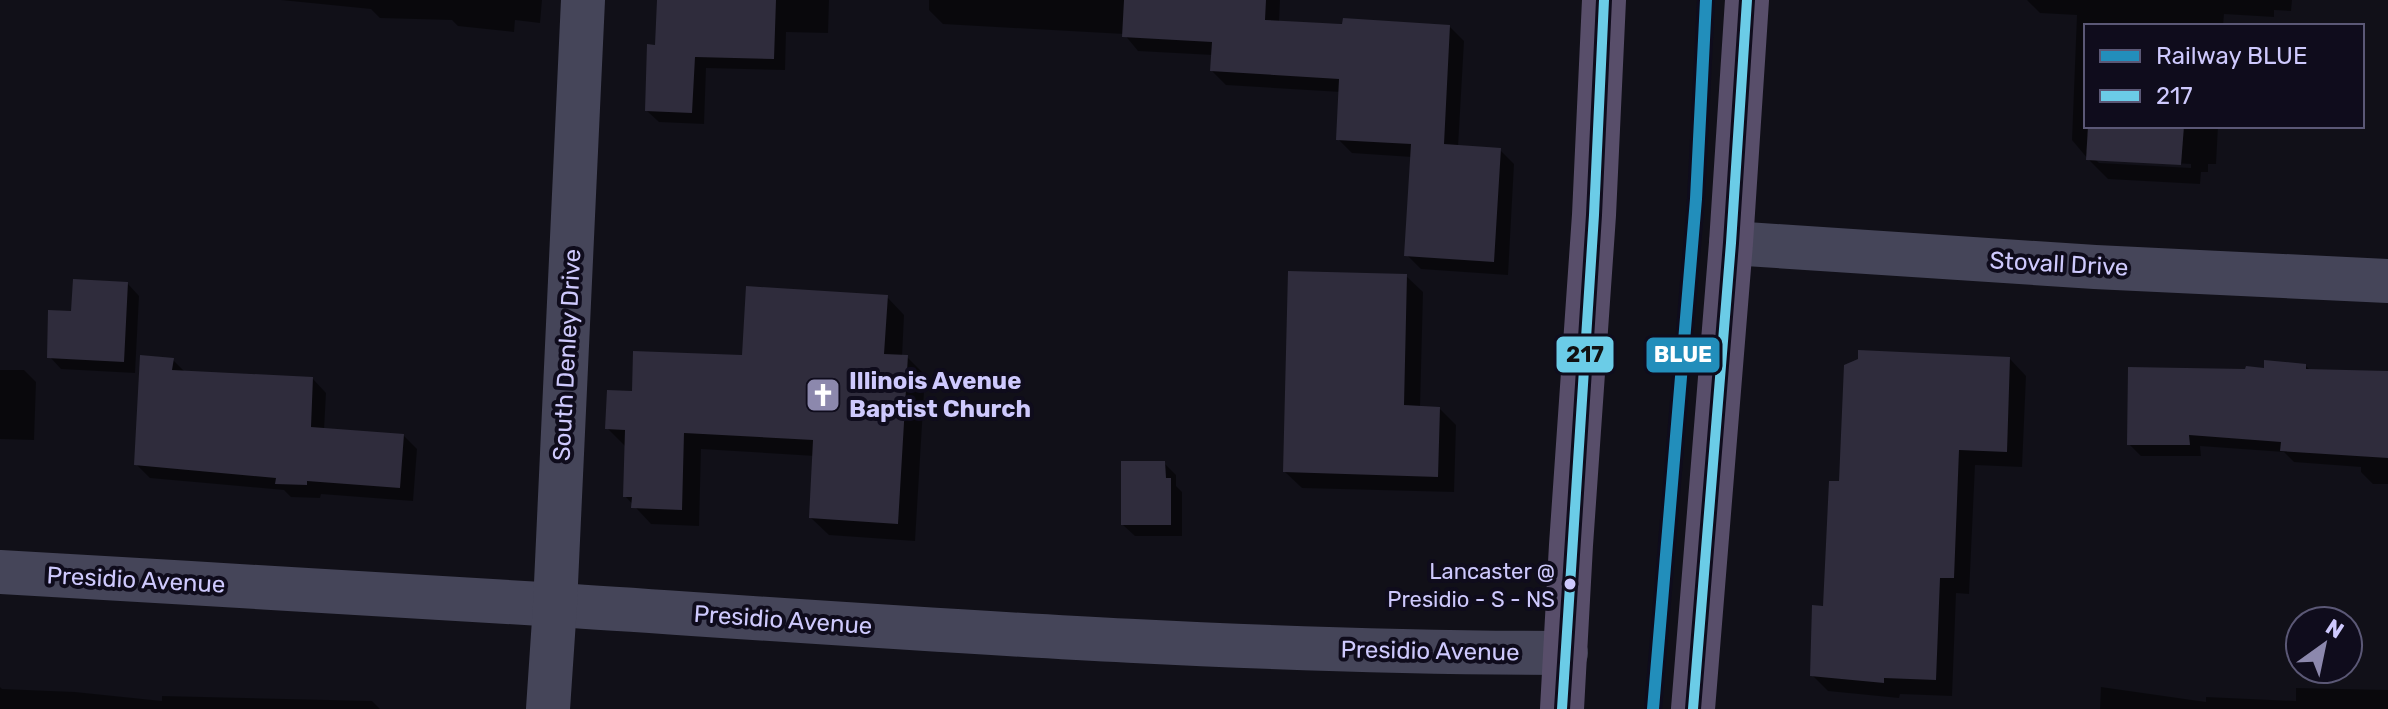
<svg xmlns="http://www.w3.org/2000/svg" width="2388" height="709" viewBox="0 0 2388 709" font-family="Rubik,sans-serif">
  <rect width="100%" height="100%" fill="#111018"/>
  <g fill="#0007" fill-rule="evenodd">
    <polygon points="281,0 542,0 540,23 515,20 514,32 458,26 452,20 380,18 371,9"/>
    <polygon points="659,0 829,0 828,33 786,32 785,70 706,68 704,124 659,122 647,111 657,47"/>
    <polygon points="929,0 1280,0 1279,22 1450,27 1464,41 1458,147 1500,150 1514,164 1508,275 1421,269 1407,255 1412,157 1352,153 1338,139 1341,92 1226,85 1212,71 1213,55 1138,51 1124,34 943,24 929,10"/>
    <path d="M2027,0H2292L2291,11L2274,10V17L2224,14L2223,26H2086V126H2218L2216,164H2208V172H2201L2200,184L2108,179L2088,159L2072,140L2077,15L2040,13ZM2095,159L2191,164V168L2099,163Z"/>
    <polygon points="1406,276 1423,292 1420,408 1440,409 1456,425 1454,492 1302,488 1285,472"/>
    <polygon points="128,284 139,296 135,373 61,369 50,357 73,313"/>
    <polygon points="887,297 904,315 902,357 907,357 925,375 915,541 829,535 811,518 815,456 701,449 699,526 651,524 625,496 625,446 607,428 634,393 744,357"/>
    <polygon points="2010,359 2026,376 2022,467 1975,465 1969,594 1956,593 1952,696 1900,694 1899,698 1828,691 1812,675 1825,608 1841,483"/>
    <polygon points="173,360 186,373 313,379 326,393 324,430 403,435 417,449 413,501 321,494 320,498 291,497 284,490 150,478 136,464"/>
    <polygon points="2306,366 2312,372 2388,374 2388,484 2373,484 2361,472 2361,467 2294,462 2284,452 2200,446 2201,456 2141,456 2129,444 2265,370"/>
    <polygon points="0,370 24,370 36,382 34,440 0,439"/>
    <polygon points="1164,463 1176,475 1176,486 1182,492 1182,536 1135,536 1123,525"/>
    <polygon points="0,687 2,689 75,692 162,701 162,696 372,701 380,709 0,709"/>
    <polygon points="2101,687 2206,702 2206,697 2296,701 2296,688 2388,690 2388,709 2100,709"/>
  </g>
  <g fill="#2f2c3c">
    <polygon points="657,0 776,0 774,59 695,57 692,113 645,111 647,44 655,45"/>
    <polygon points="1124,0 1266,0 1265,20 1342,24 1343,18 1450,25 1444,144 1501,148 1494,262 1404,256 1411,144 1336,140 1339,79 1210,71 1212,42 1122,37"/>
    <polygon points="2088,126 2184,126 2181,165 2086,160"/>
    <polygon points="1288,271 1407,274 1404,405 1440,407 1438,477 1283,472"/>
    <polygon points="73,279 128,282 124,362 47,358 48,310 71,311"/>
    <polygon points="746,286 888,295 884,354 908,355 898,524 809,518 813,440 684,433 682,510 631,508 632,497 623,497 625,430 605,429 607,390 632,391 633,351 742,355"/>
    <polygon points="1858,350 2010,357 2007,452 1959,450 1954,578 1940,578 1936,680 1884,678 1884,683 1810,676 1812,605 1823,606 1829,481 1839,481 1844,365 1858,359"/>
    <polygon points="140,355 174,358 172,370 313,377 311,427 404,434 400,488 307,481 307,485 275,484 276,478 134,465"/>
    <polygon points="2264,360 2306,364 2306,369 2388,371 2388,458 2280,451 2281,442 2189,435 2190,445 2127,445 2128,367 2245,369 2246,366 2264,368"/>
    <polygon points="1121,461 1165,461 1166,478 1171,478 1171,525 1121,525"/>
  </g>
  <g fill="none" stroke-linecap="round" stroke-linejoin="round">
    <g stroke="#454559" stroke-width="44">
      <polyline points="1731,243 2095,267 2388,281"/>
      <path d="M0,572C186,583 372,593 558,605C894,627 1230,653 1566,653"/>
      <polyline points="548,709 555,605 583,0"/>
    </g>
    <g stroke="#584e6a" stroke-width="44">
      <polyline points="1562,709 1571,545 1594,215 1604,0"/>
      <polyline points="1693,709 1731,243 1747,0"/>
    </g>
    <defs>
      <g id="bus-1">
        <polyline points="1562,709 1594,215 1604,0"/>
        <polyline points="1693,709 1731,243 1747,0"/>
      </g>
    </defs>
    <use href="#bus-1" stroke="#0f0c1c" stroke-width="16"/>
    <use href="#bus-1" stroke="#6bcce7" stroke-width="10"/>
    <defs>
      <polyline id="rail-1" points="1653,709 1696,199 1706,0"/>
    </defs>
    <use href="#rail-1" stroke="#0f0c1c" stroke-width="18"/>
    <use href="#rail-1" stroke="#228ebb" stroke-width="12"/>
  </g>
  <defs>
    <symbol id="church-square" viewBox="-11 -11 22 22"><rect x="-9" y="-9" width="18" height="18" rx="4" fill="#8c88ad" stroke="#0f0c1c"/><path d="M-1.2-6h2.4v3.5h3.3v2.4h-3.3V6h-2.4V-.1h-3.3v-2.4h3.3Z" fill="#fff"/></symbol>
  </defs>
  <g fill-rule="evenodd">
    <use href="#church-square" x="803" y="375" width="40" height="40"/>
  </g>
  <circle fill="#cec9fd" stroke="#0f0c1c" stroke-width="3" cx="1570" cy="584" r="7"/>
  <g text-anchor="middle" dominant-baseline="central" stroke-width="8" stroke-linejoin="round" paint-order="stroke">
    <g font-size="22" fill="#cec9fd" stroke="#0f0c1c" text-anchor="end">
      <text x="1555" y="571">Lancaster @<tspan x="1555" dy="28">Presidio - S - NS</tspan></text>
    </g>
    <g font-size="24" fill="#cec9fd" stroke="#0f0c1c">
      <text transform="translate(2059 264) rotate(3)">Stovall Drive</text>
      <text transform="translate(567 355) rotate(-87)">South Denley Drive</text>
      <text transform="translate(136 580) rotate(3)">Presidio Avenue</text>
      <text transform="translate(783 620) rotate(4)">Presidio Avenue</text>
      <text transform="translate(1430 651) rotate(1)">Presidio Avenue</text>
    </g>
    <g font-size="24" font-weight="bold" fill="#cec9fd" stroke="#0f0c1c" text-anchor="start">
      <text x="849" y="381">Illinois Avenue<tspan x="849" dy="28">Baptist Church</tspan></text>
    </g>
  </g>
  <g stroke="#0f0c1c" stroke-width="3">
    <rect x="1555" y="335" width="60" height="39" rx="8" fill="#6bcce7"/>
    <rect x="1645" y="336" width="76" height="38" rx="8" fill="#228ebb"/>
  </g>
  <g font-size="22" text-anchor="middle" font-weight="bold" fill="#fff">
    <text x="1683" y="362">BLUE</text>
  </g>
  <g font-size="22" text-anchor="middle" font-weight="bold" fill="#111">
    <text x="1585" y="362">217</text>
  </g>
  <rect x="2084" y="24" width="280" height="104" fill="#0f0c1c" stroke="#5b5876" stroke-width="2"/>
  <rect x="2100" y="50" width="40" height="12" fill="#228ebb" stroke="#5b5876" stroke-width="2"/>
  <text x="2156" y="64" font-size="24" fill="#cec9fd">Railway BLUE</text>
  <rect x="2100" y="90" width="40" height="12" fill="#6bcce7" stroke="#5b5876" stroke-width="2"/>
  <text x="2156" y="104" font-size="24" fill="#cec9fd">217</text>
  <g transform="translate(2324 645) rotate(33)"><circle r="38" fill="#0f0c1c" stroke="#5b5876" stroke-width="2"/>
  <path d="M0-6L14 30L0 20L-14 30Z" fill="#8c88ad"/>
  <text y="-12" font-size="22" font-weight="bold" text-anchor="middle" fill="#cec9fd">N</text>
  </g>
</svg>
